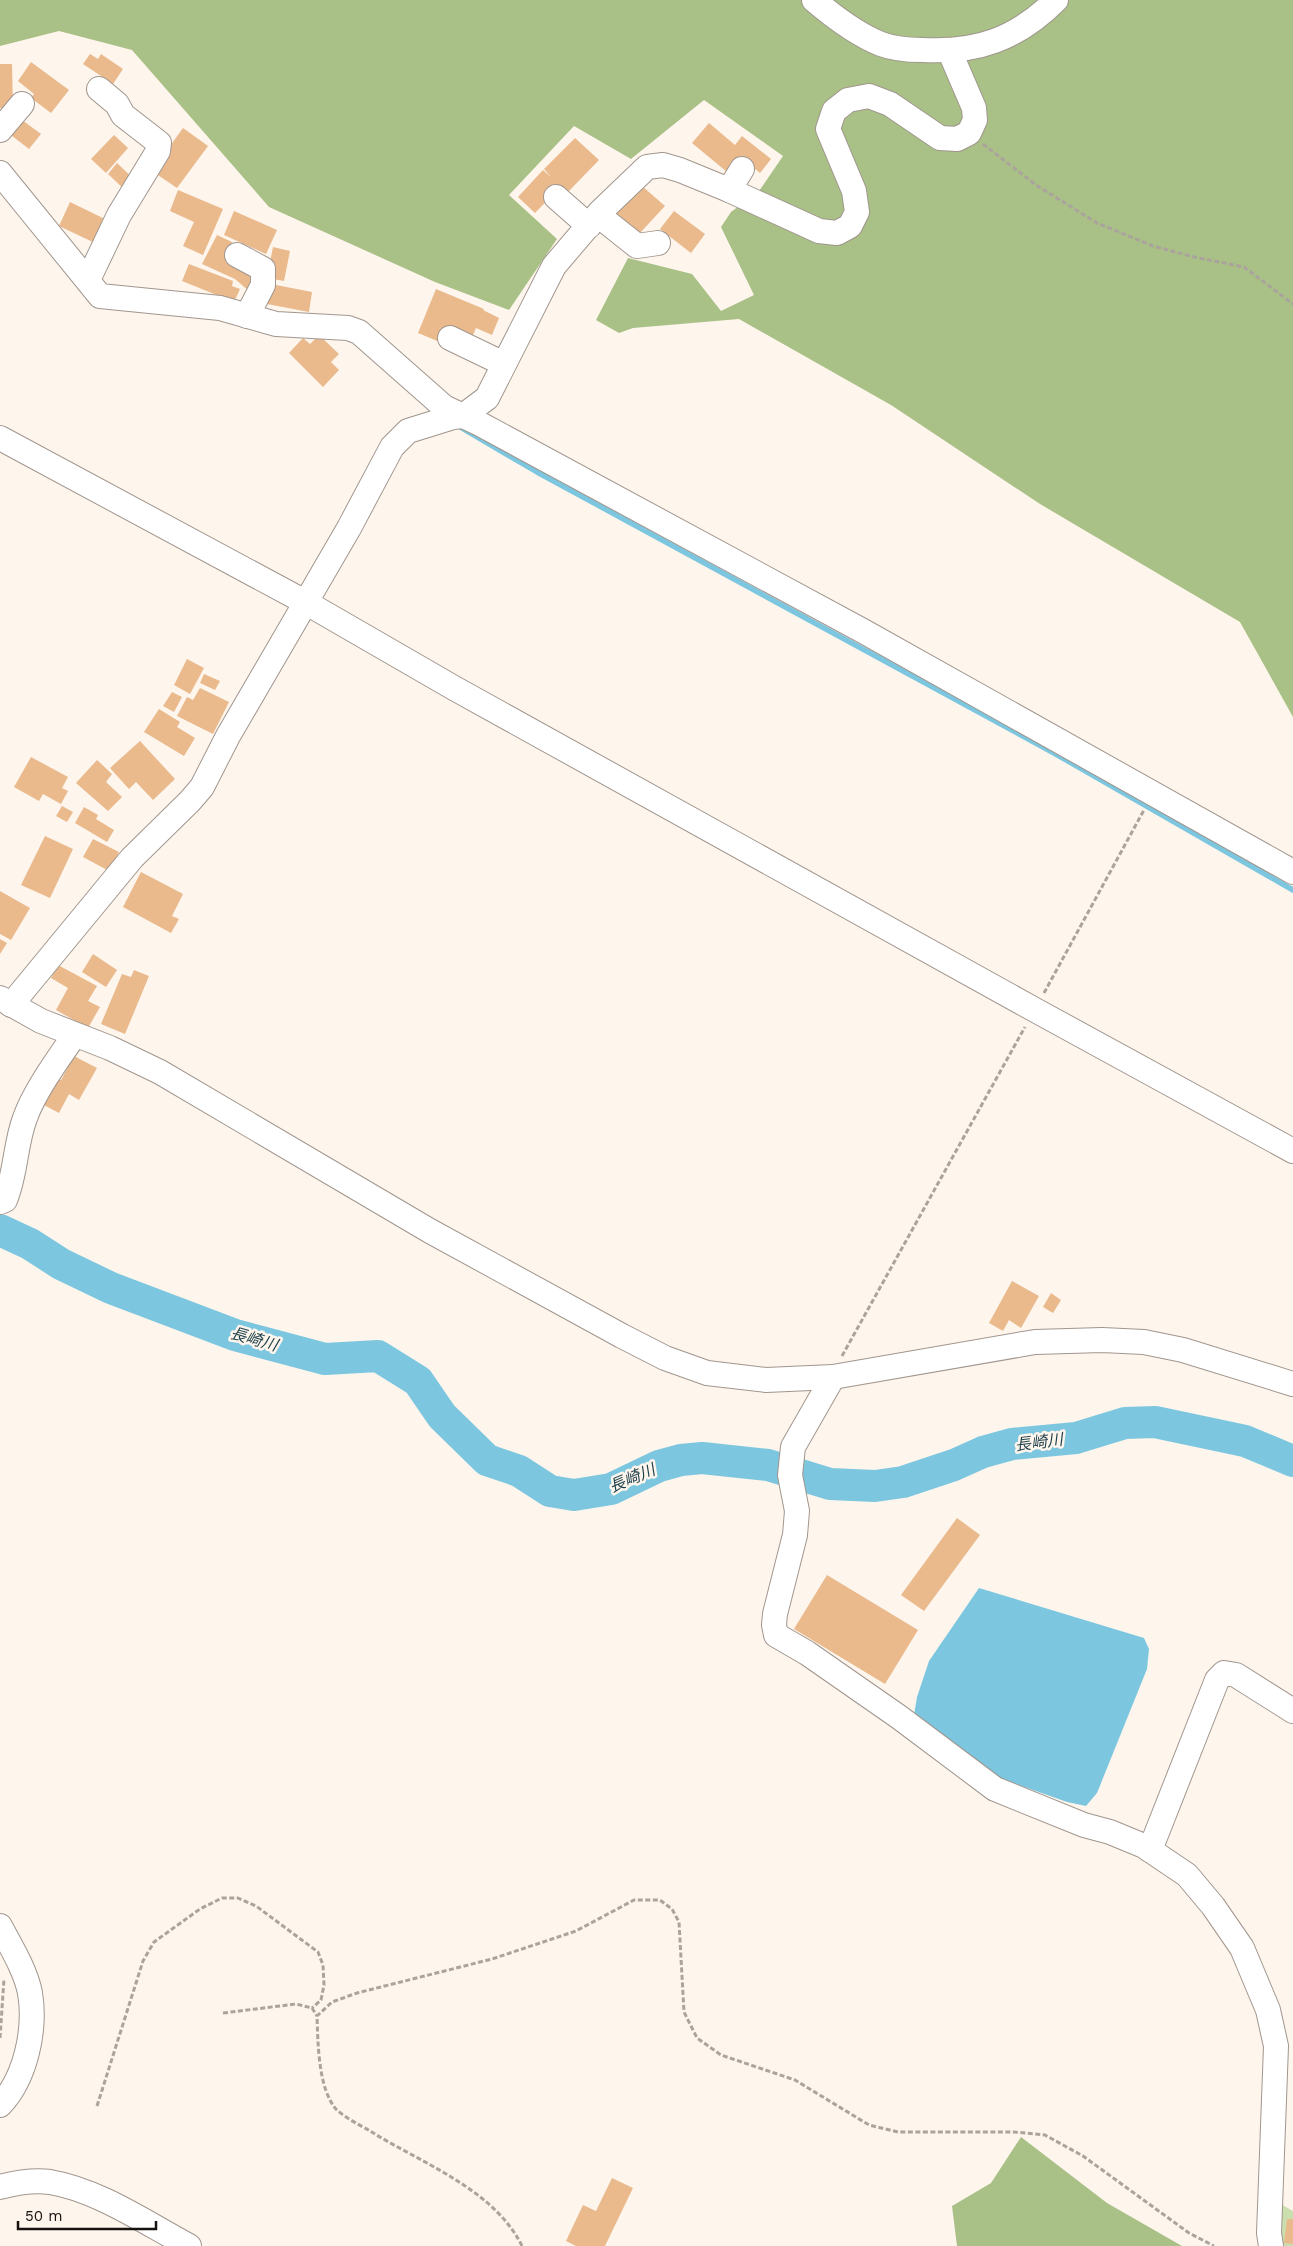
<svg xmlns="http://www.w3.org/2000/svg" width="1293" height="2246" viewBox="0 0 1293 2246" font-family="'Work Sans','Noto Sans JP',sans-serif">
  <rect width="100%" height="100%" fill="#fef5ed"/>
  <polygon fill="#cbdfae" points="1279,2203 1293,2211 1293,2246 1276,2246"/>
  <g fill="#a9c086">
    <polygon points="0,0 1293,0 1293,717 1240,622 1040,504 891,405 739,319 633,328 619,333 596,320 628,258 692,274 721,311 754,295 721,227 731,212 759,191 783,156 704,100 631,159 574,126 509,195 557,239 509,310 435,282 269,207 132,50 59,31 0,46"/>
    <polygon points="1021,2137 1107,2203 1182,2246 957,2246 952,2206 991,2183"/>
  </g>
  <polygon fill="#7cc7df" points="979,1588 1144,1638 1149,1649 1147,1669 1097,1793 1086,1806 1067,1802 985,1773 914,1715 917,1697 929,1661"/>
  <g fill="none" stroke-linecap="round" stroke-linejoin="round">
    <polyline stroke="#7cc7df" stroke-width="5.5" points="455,424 537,472 1054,753 1293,890"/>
    <polyline stroke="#7cc7df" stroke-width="32" points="0,1230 30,1244 61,1264 111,1288 235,1335 325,1359 378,1356 418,1381 442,1416 487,1460 519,1471 550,1491 574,1495 611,1489 659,1466 681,1460 702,1458 768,1465 830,1484 875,1486 903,1482 954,1465 983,1452 1012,1444 1076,1438 1125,1423 1155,1422 1245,1441 1293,1461"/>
  </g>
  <g fill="#eaba8d">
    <polygon points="90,54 98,59 101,54 123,69 113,84 83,64"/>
    <polygon points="31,62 69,90 51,113 31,98 34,94 18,81"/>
    <polygon points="0,64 12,64 13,108 0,108"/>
    <polygon points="18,117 41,134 29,149 7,132"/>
    <polygon points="709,123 735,145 742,136 771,159 760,173 740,156 727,172 692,143"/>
    <polygon points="183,128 208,146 177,188 152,171"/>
    <polygon points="114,135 128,148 106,173 91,159"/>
    <polygon points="575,138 599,160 568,192 561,186 535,213 518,197 543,170 551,177 544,169"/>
    <polygon points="117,163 136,181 126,191 108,174"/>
    <polygon points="642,186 665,206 639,234 616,214"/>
    <polygon points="178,190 223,209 203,255 183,246 194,222 170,211"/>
    <polygon points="70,202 109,221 97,244 59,226"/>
    <polygon points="234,211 277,230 266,254 224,235"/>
    <polygon points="674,211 705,234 691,253 660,229"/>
    <polygon points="217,235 232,242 225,260 258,273 250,292 235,279 202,264"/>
    <polygon points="273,247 290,251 284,281 267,278"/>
    <polygon points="189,264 233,281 232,286 240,289 234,302 182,281"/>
    <polygon points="271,284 312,292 309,312 267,304"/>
    <polygon points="436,289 484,309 483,310 499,318 492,335 476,328 471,340 442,343 418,333"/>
    <polygon points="319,335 339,354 331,362 339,370 323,387 289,353 303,338 310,344"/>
    <polygon points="187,659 204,668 190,694 174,685"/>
    <polygon points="204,674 220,681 215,690 200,683"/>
    <polygon points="200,688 229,702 213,734 177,716 187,697 193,700"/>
    <polygon points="172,692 182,697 174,712 163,706"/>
    <polygon points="159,709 180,722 177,727 195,738 184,756 144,732"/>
    <polygon points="140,741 175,779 153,800 136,782 129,789 110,768"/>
    <polygon points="31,757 68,777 62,788 68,791 61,804 43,794 39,801 14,787"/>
    <polygon points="97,760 112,774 106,782 122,797 108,811 76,783"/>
    <polygon points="62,806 73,812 67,822 56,816"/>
    <polygon points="84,807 98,815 96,819 114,830 107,842 75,823"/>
    <polygon points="45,836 73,849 50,898 21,885"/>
    <polygon points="93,839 119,852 109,871 83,857"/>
    <polygon points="141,872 183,894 172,916 179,919 171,933 123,907"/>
    <polygon points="0,891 30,908 11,940 0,934"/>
    <polygon points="0,939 7,943 0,954"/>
    <polygon points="93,954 117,970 106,987 82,972"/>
    <polygon points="58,965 97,986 88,1001 100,1007 88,1028 56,1010 68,988 51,978"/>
    <polygon points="134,970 149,976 125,1034 101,1024 122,974 131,977"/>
    <polygon points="74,1056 97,1068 79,1100 69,1094 59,1113 42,1104 55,1079 61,1080"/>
    <polygon points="1012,1281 1039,1296 1021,1328 1009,1320 1003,1331 989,1323"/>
    <polygon points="1051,1293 1061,1300 1053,1313 1043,1307"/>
    <polygon points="957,1518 980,1535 924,1611 901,1595"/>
    <polygon points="827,1575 918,1630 885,1684 794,1629"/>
    <polygon points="612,2178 633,2188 605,2246 576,2246 566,2241 583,2205 596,2211"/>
    <polygon points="1287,2219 1293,2219 1293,2244 1284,2243"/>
  </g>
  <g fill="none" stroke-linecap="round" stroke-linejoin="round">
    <defs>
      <g id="minor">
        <path d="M814,0C834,17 856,34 881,44C894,49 908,50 922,50C977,53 1017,39 1056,0"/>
        <polyline points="0,130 22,104"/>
        <polyline points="0,173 100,296 220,308 276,324 348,328 359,332 444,407 480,424 863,631 1293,872"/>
        <polyline points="729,190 742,169"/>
        <polyline points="556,197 589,226"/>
        <polyline points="598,215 637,246 658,243"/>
        <polyline points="237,255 263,269 263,285 247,316"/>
        <polyline points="88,280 119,215 158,151 159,143 123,115 117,104 99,89"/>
        <polyline points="450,338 504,364"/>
        <polyline points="0,438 305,602 454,688 1035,1010 1293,1151"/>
        <polyline points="0,998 41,1021 110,1048 160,1072 430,1231 622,1336 665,1358 707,1373 766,1380 833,1377 1035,1342 1102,1340 1144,1342 1183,1350 1293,1384"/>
        <polyline points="11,1005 132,858 190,801 202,787 228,736 349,528 392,447 408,431 453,417 463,416 487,398 554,266 600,212 647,167 663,165 680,170 729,190 819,231 837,233 850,226 857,212 854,191 828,129 834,111 848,100 869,96 890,104 940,138 957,139 969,133 975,120 974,108 950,52"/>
        <path d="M0,1202L5,1200C16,1174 15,1144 25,1118C34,1092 58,1059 74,1036"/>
        <polyline points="833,1377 793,1447 790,1475 797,1511 795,1535 775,1614 774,1625 776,1635 807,1653 899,1717 995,1789 1084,1825 1110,1832 1144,1846 1187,1875 1213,1906 1242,1948 1268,2010 1276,2046 1269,2233 1271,2246"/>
        <polyline points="1150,1850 1217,1680 1224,1673 1236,1675 1293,1711"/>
        <path d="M0,1926C10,1945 26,1971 30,1993C36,2029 26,2078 0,2105"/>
        <path d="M0,2187C15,2183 34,2180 50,2182C98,2190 146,2223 189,2246"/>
      </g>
    </defs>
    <use href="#minor" stroke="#a0968e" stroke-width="26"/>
    <g stroke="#aba49d" stroke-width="3" stroke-dasharray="5 2.5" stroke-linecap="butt">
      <polyline points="983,144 1036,185 1097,223 1153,246 1194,257 1244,267 1293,304"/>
      <polyline points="1044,993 1144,810"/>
      <polyline points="842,1356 1025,1027"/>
      <polyline points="223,2013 296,2004 312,2008 317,2016"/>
      <polyline points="0,2038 4,1979"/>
      <polyline points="97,2106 143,1961 154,1942 200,1909 222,1898 238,1898 256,1906 318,1952 323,1965 324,1985 321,2000 312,2008"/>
      <path d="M522,2246C494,2189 421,2163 370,2131C360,2125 343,2117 335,2108C318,2086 318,2043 317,2016L332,2002L357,1993L492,1959L576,1931L634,1900H660L672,1909L679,1922L684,2012L697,2038L721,2055L795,2080L869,2125L898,2132H1014L1045,2135L1083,2156L1189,2233L1214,2246"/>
    </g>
    <use href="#minor" stroke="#fff" stroke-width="24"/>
  </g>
  <g text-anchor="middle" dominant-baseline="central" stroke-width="5" stroke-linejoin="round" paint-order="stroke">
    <g font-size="16" font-style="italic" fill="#1a3e48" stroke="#fef5ed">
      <text transform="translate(254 1339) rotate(16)">長崎川</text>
      <text transform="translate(1039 1442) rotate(-7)">長崎川</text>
      <text transform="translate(632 1478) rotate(-23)">長崎川</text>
    </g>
  </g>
  <path d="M18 2221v8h138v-8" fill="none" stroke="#16120f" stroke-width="2.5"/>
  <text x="25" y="2221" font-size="15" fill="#16120f" stroke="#fef5ed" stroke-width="4" paint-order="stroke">50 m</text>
</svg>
